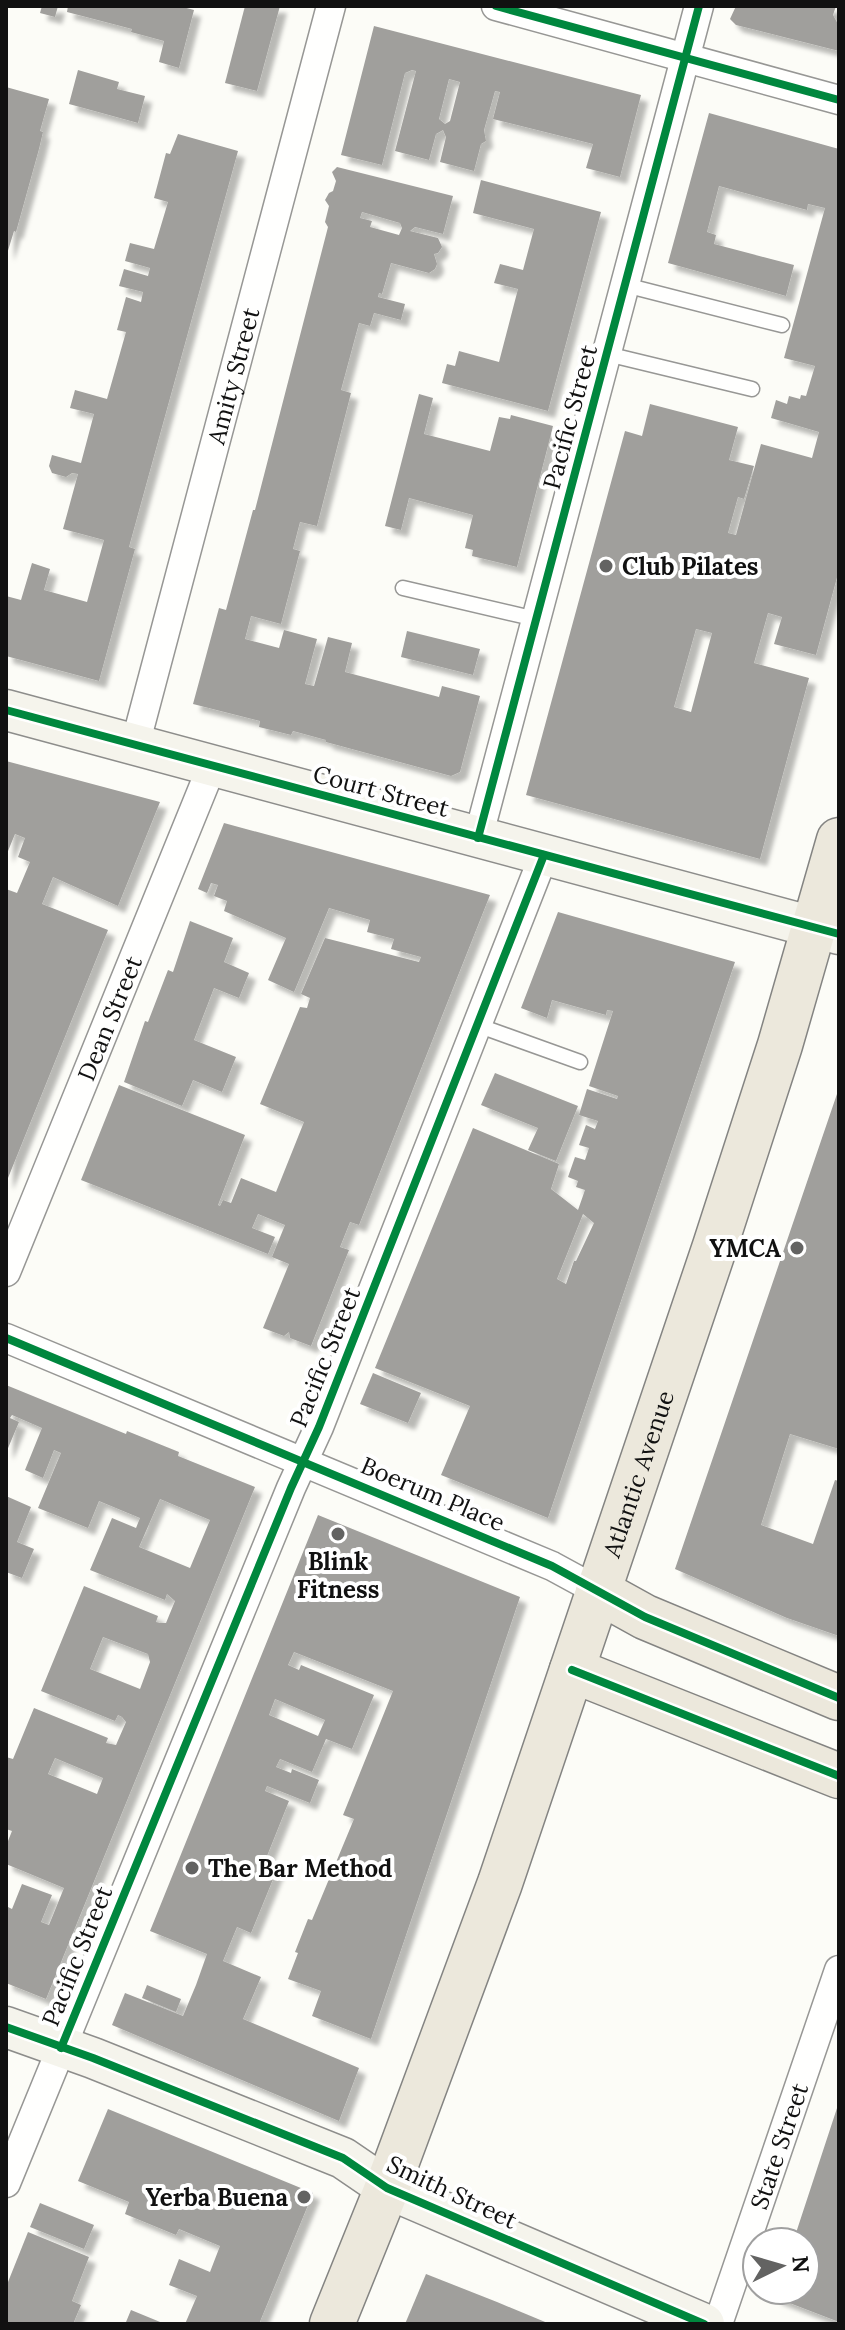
<svg xmlns="http://www.w3.org/2000/svg" width="845" height="2330" viewBox="0 0 845 2330" font-family="Lora,serif">
  <defs>
    <filter id="shadow"><feDropShadow dx="7" dy="7" stdDeviation="2" flood-color="#0004"/></filter>
  </defs>
  <rect width="100%" height="100%" fill="#fcfcf7"/>
  <g fill="#a09f9c" fill-rule="evenodd" filter="url(#shadow)">
    <polygon points="42,6 58,6 55,17 40,13"/>
    <polygon points="68,6 179,6 194,10 179,68 159,62 164,41 131,32 132,29 67,12"/>
    <polygon points="245,6 280,6 257,91 225,83"/>
    <polygon points="736,6 836,6 833,15 839,26 839,51 736,25 730,19"/>
    <path d="M374,26L641,95L620,177L586,168L593,144L493,119L500,92L495,91L484,130L486,141L481,144L474,171L440,162L446,137L443,130L436,134L429,160L395,151L416,71L412,70L405,73L382,165L341,155ZM449,79L460,82L450,121L445,124L439,119Z"/>
    <polygon points="78,70 119,82 117,89 145,96 138,123 69,104"/>
    <polygon points="6,87 49,99 40,131 43,132 39,149 16,232 14,231 7,254"/>
    <path d="M709,113L839,149V570L816,655L774,644L782,617L768,613L754,663L809,678L760,859L526,795L625,431L642,436L650,404L738,427L729,460L754,466L744,499L738,497L728,533L736,535L761,444L812,458L819,432L771,418L776,400L787,404L789,396L800,399L801,395L806,396L815,366L784,358L825,208L808,204L807,210L719,186L707,232L716,235L714,244L794,265L786,296L668,263ZM696,629L712,633L691,712L674,707Z"/>
    <polygon points="178,134 238,151 129,547 135,549 99,681 6,656 6,596 21,600 32,563 50,569 44,590 87,602 104,540 63,529 78,474 72,473 66,477 52,473 49,466 52,455 81,463 94,414 70,408 75,390 107,399 126,332 117,330 126,297 141,302 143,292 119,286 124,269 148,276 150,268 125,261 130,243 154,249 168,202 154,198 166,153 170,154"/>
    <path d="M337,167L453,196L443,234L415,227L410,231L438,238L442,247L438,253L434,254L437,264L435,269L429,273L391,263L382,294L379,293L378,297L405,304L401,320L374,313L370,326L359,323L341,390L351,393L317,526L300,522L293,549L300,551L281,624L251,616L245,639L279,648L284,630L317,639L305,684L314,686L328,637L352,643L345,672L439,697L442,686L480,696L460,772L451,776L326,742V740L293,731L291,735L259,727L260,721L193,704L219,608L226,610L253,510H255L328,227L325,222L329,206L325,200L329,193L333,191L336,181L332,172ZM362,212L400,223L402,228L399,235L370,227L372,221L360,218Z"/>
    <polygon points="481,180 601,212 548,411 442,383 447,364 455,366 459,351 499,362 518,289 494,283 500,264 523,270 534,229 473,213"/>
    <polygon points="419,394 433,398 424,434 490,451 499,417 510,419 511,415 553,426 517,567 472,556 473,550 465,548 473,515 409,498 401,530 385,526"/>
    <polygon points="407,631 480,649 473,675 401,657"/>
    <polygon points="6,761 160,802 118,906 53,877 42,904 108,930 6,1183 6,889 17,893 30,862 18,857 25,838 15,834 6,856"/>
    <polygon points="224,823 490,895 359,1225 350,1222 340,1247 349,1250 311,1346 290,1338 289,1332 284,1336 263,1328 289,1264 272,1257 285,1225 258,1214 252,1228 275,1237 268,1254 81,1180 119,1085 245,1135 218,1205 220,1206 223,1200 231,1203 241,1178 276,1192 304,1122 260,1104 300,1007 307,1008 310,998 301,994 325,938 419,962 421,957 391,949 394,939 367,932 370,920 329,908 294,992 268,980 286,938 224,911 227,901 214,896 218,885 211,883 207,893 198,889"/>
    <path d="M558,912L735,962L548,1518L441,1475L470,1406L375,1368L473,1128L559,1164L551,1189L578,1210L585,1190L576,1187L578,1181L568,1177L575,1157L585,1160L589,1148L579,1145L586,1125L595,1129L598,1121L579,1115L587,1089L617,1099L618,1096L589,1086L613,1011L607,1010L606,1015L552,1000L547,1018L521,1008ZM583,1214L594,1223L576,1261H574L566,1284L557,1279Z"/>
    <polygon points="190,921 233,938 224,962 249,973 239,998 214,988 194,1040 236,1057 222,1092 193,1080 182,1106 124,1082 145,1021 148,1022 168,970 173,972"/>
    <polygon points="495,1073 578,1106 556,1161 528,1150 538,1128 481,1105"/>
    <polygon points="838,1091 839,1449 790,1434 761,1525 813,1544 835,1480 839,1481 839,1636 787,1618 675,1569"/>
    <polygon points="373,1373 421,1393 408,1423 360,1404"/>
    <path d="M6,1385L126,1434L127,1431L179,1452L178,1456L255,1487L46,1999L6,1983V1906L12,1909L22,1884L52,1895L41,1922L49,1925L64,1888L6,1864V1846L12,1831L6,1829V1757L13,1759L34,1708L108,1738L106,1743L116,1745L126,1722L122,1717L118,1715L115,1721L41,1691L84,1586L158,1616L156,1622L160,1623H166L175,1601L167,1594L165,1600L90,1570L112,1518L136,1528L140,1518L99,1501L88,1528L38,1508L61,1453L54,1450L43,1478L25,1470L42,1428L12,1415L10,1418L19,1422L6,1453ZM160,1499L210,1520L190,1568L139,1547ZM103,1637L148,1654L150,1662L140,1689L90,1669ZM55,1758L103,1778L97,1794L48,1774Z"/>
    <polygon points="6,1496 31,1507 17,1542 34,1549 22,1578 6,1572"/>
    <path d="M318,1515L520,1597L371,2039L312,2016L321,1991L288,1979L298,1953L295,1952L308,1919L312,1920L354,1819L343,1815L393,1691L294,1652L288,1665L299,1670L301,1665L374,1695L352,1749L326,1739L312,1772L280,1759L276,1767L291,1773L292,1769L319,1780L310,1803L267,1786L265,1791L289,1801L265,1861L278,1867L251,1933L237,1927L223,1961L261,1977L243,2019L359,2068L339,2121L112,2025L125,1993L183,2016L196,1985L207,1954L150,1931ZM275,1699L325,1720L318,1736L269,1715Z"/>
    <polygon points="147,1985 181,1999 176,2012 142,1998"/>
    <polygon points="839,2102 839,2322 774,2297 777,2290 805,2290 805,2242 793,2242"/>
    <polygon points="108,2109 313,2193 259,2324 185,2324 197,2296 169,2285 179,2259 210,2272 220,2246 179,2229 176,2235 125,2214 129,2202 78,2181"/>
    <polygon points="40,2203 94,2225 84,2249 30,2227"/>
    <polygon points="28,2232 89,2257 72,2301 81,2305 73,2324 6,2324 6,2287"/>
    <polygon points="426,2274 497,2302 550,2324 405,2324"/>
    <polygon points="131,2310 165,2324 130,2324 126,2322"/>
  </g>
  <g fill="none" stroke-linecap="round" stroke-linejoin="round">
    <defs>
      <g id="lane">
        <polyline points="625,285 782,325"/>
        <polyline points="607,354 752,389"/>
        <polyline points="403,588 536,619"/>
        <polyline points="477,1025 580,1062"/>
      </g>
      <g id="street">
        <polyline points="496,6 839,100"/>
        <path id="s1" d="M135,745L331,6"/>
        <polyline points="478,838 699,6"/>
        <path id="s2" d="M6,1272L212,766"/>
        <polyline points="6,1338 552,1566 598,1591"/>
        <polyline points="6,2183 291,1488 319,1427 544,855"/>
        <path id="s3" d="M718,2324L839,1970"/>
      </g>
      <g id="secondary">
        <polyline points="6,710 839,934"/>
        <polyline points="6,2027 93,2058 343,2158 387,2188 704,2324"/>
      </g>
      <g id="primary">
        <polyline points="598,1591 645,1617 839,1698"/>
        <polyline points="572,1670 839,1776"/>
        <path id="s4" d="M332,2324L387,2188L500,1883L715,1246L780,1045L839,840"/>
      </g>
    </defs>
    <use href="#lane" stroke="#979795" stroke-width="17"/>
    <use href="#street" stroke="#979795" stroke-width="31"/>
    <use href="#secondary" stroke="#8d8d8b" stroke-width="43"/>
    <use href="#primary" stroke="#848482" stroke-width="47"/>
    <use href="#lane" stroke="#fffffe" stroke-width="14"/>
    <use href="#street" stroke="#fffffe" stroke-width="28"/>
    <use href="#secondary" stroke="#f5f4ec" stroke-width="40"/>
    <use href="#primary" stroke="#ece8dc" stroke-width="44"/>
    <defs>
      <g id="cycleway">
        <polyline points="496,6 839,100"/>
        <polyline points="6,710 839,934"/>
        <polyline points="478,838 699,6"/>
        <polyline points="6,1338 552,1566 645,1617 839,1698"/>
        <polyline points="572,1670 839,1776"/>
        <polyline points="6,2027 93,2058 343,2158 387,2188 704,2324"/>
        <polyline points="61,2048 291,1488 319,1427 544,855"/>
      </g>
    </defs>
    <use href="#cycleway" stroke="#fff" stroke-width="13"/>
    <use href="#cycleway" stroke="#00873e" stroke-width="8"/>
  </g>
  <g fill="#636362" stroke="#fff" stroke-width="3">
    <circle cx="606" cy="566" r="8"/>
    <circle cx="797" cy="1248" r="8"/>
    <circle cx="338" cy="1534" r="8"/>
    <circle cx="192" cy="1868" r="8"/>
    <circle cx="304" cy="2197" r="8"/>
  </g>
  <g text-anchor="middle" dominant-baseline="central" stroke-width="8" stroke-linejoin="round" paint-order="stroke">
    <g font-size="24" fill="#111" stroke="#fff">
      <text stroke="none"><textPath href="#s1" startOffset="382">Amity Street</textPath></text>
      <text transform="translate(570 417) rotate(-75)">Pacific Street</text>
      <text transform="translate(381 791) rotate(15)">Court Street</text>
      <text stroke="none"><textPath href="#s2" startOffset="274">Dean Street</textPath></text>
      <text transform="translate(325 1357) rotate(-68)">Pacific Street</text>
      <text stroke="none"><textPath href="#s4" startOffset="904">Atlantic Avenue</textPath></text>
      <text transform="translate(433 1494) rotate(23)">Boerum Place</text>
      <text transform="translate(77 1956) rotate(-68)">Pacific Street</text>
      <text stroke="none"><textPath href="#s3" startOffset="188">State Street</textPath></text>
      <text transform="translate(452 2192) rotate(25)">Smith Street</text>
    </g>
    <g font-size="24" font-weight="bold" fill="#111" stroke="#fff" text-anchor="start">
      <text x="622" y="566">Club Pilates</text>
      <text x="781" y="1248" text-anchor="end">YMCA</text>
      <text x="338" y="1561" text-anchor="middle">Blink<tspan x="338" dy="28">Fitness</tspan></text>
      <text x="208" y="1868">The Bar Method</text>
      <text x="288" y="2197" text-anchor="end">Yerba Buena</text>
    </g>
  </g>
  <rect width="845" height="2330" fill="none" stroke="#111111" stroke-width="16"/>
  <g transform="translate(781 2266) rotate(85)"><circle r="38" fill="#ffffff" stroke="#a0a0a0" stroke-width="2"/>
  <path d="M0-6L14 30L0 20L-14 30Z" fill="#636362"/>
  <text y="-12" font-size="22" font-weight="bold" text-anchor="middle" fill="#111111">N</text>
  </g>
</svg>
